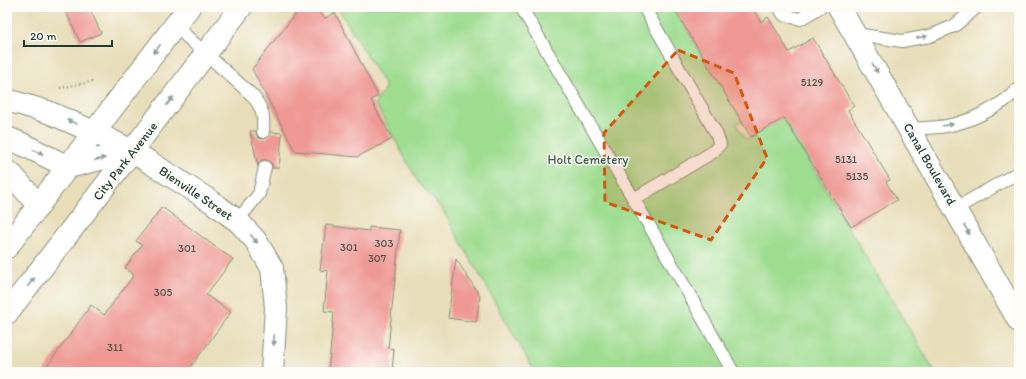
<svg xmlns="http://www.w3.org/2000/svg" width="1026" height="379" viewBox="0 0 1026 379" font-family="Itim,sans-serif">
  <rect width="100%" height="100%" fill="#fdfcf7"/>
  <filter id="ink" filterUnits="userSpaceOnUse"><feTurbulence type="fractalNoise" baseFrequency=".025" numOctaves="2"/><feDisplacementMap in="SourceGraphic" scale="8" xChannelSelector="R" yChannelSelector="G"/><feConvolveMatrix kernelMatrix="1 2 1 2 8 2 1 2 1" color-interpolation-filters="sRGB"/></filter>
  <filter id="wash" filterUnits="userSpaceOnUse"><feTurbulence type="fractalNoise" baseFrequency=".012" numOctaves="4" result="noise"/><feDisplacementMap in="SourceGraphic" scale="16" xChannelSelector="R" yChannelSelector="G"/><feGaussianBlur stdDeviation="0.9" result="paint"/><feColorMatrix in="noise" values="0 0 0 0 0 0 0 0 0 0 0 0 0 0 0 0 0 1.4 0 .05"/><feComposite in="paint" operator="in"/></filter>
  <g filter="url(#wash)">
    <rect width="100%" height="100%" fill="#e8deba"/>
    <g fill="#9fdd91" stroke="#5f8d62">
      <polygon points="323,7 673,7 742,121 736,124 746,140 783,118 935,372 535,372 442,209 418,182 375,103 386,87 338,8 324,9"/>
      <path d="M880,7H927C912,12 896,13 880,7Z"/>
    </g>
    <g id="blocks">
      <g fill="#ef9894">
        <polygon points="64,7 89,7 101,33 80,42"/>
        <polygon points="301,7 312,7 325,18 335,13 378,96 371,100 392,139 357,157 295,151 252,69"/>
        <polygon points="673,7 752,7 761,22 768,17 789,52 813,38 854,106 848,110 890,180 886,182 897,200 851,227 784,118 751,137"/>
        <polygon points="250,131 256,131 257,136 259,138 262,139 267,138 269,136 270,132 282,133 279,168 272,168 272,164 270,162 266,160 262,160 260,162 258,166"/>
        <polygon points="162,207 221,251 233,259 206,295 231,312 187,372 43,372 91,305 104,315 134,275 125,268 142,245 136,241"/>
        <polygon points="326,225 369,231 369,227 400,230 388,348 394,349 392,372 328,372 334,312 324,311 328,271 320,270"/>
        <polygon points="456,259 480,296 476,322 448,318"/>
      </g>
    </g>
  </g>
  <g filter="url(#ink)">
    <use href="#blocks" fill-opacity="0" stroke="#848e77" stroke-width="1"/>
    <g fill="none" stroke-linecap="round" stroke-linejoin="round">
      <defs>
        <g id="lane">
          <polyline points="521,7 677,273 733,372"/>
          <polyline points="779,7 784,15 800,19 820,7"/>
          <path d="M175,26L253,96C263,110 264,115 263,132"/>
          <polyline points="856,34 902,41 930,36 954,26 977,7"/>
          <path d="M909,129C922,128 934,128 946,126C971,122 1002,106 1019,88"/>
          <polyline points="634,199 713,152 720,144 716,133 644,7"/>
          <polyline points="955,209 1019,172"/>
          <polyline points="237,221 259,194 265,167"/>
        </g>
        <polyline id="street" points="132,151 212,202 239,222 256,241 272,268 276,308 272,372"/>
        <g id="secondary">
          <polyline points="839,7 1019,321"/>
          <polyline points="7,100 48,112 94,132 132,151"/>
          <polyline points="7,138 22,144 68,167 132,151"/>
          <polyline points="7,171 13,176 39,206"/>
          <polyline points="7,247 189,7"/>
          <polyline points="7,313 132,151 241,7"/>
        </g>
      </defs>
      <use href="#lane" stroke="#848e77" stroke-width="14"/>
      <use href="#street" stroke="#848e77" stroke-width="24"/>
      <use href="#secondary" stroke="#848e77" stroke-width="24"/>
      <polyline stroke="#848e77" stroke-width="2.5" stroke-dasharray="1 3" stroke-linecap="butt" points="60,88 94,81"/>
      <use href="#lane" stroke="#fff" stroke-width="12"/>
      <use href="#street" stroke="#fff" stroke-width="22"/>
      <use href="#secondary" stroke="#fff" stroke-width="22"/>
    </g>
    <defs><path id="oneway-solid" d="M-6-.8H1V-3.2L6.5 0L1 3.2V.8H-6Z"/></defs>
    <g fill="#8f9e9a">
      <use href="#oneway-solid" transform="translate(922 37) rotate(-9)"/>
      <use href="#oneway-solid" transform="translate(157 49) rotate(127)"/>
      <use href="#oneway-solid" transform="translate(875 68) rotate(60)"/>
      <use href="#oneway-solid" transform="translate(170 101) rotate(-53)"/>
      <use href="#oneway-solid" transform="translate(72 122) rotate(-157)"/>
      <use href="#oneway-solid" transform="translate(948 125) rotate(-10)"/>
      <use href="#oneway-solid" transform="translate(38 152) rotate(26)"/>
      <use href="#oneway-solid" transform="translate(100 159) rotate(-14)"/>
      <use href="#oneway-solid" transform="translate(967 230) rotate(61)"/>
      <use href="#oneway-solid" transform="translate(254 239) rotate(51)"/>
      <use href="#oneway-solid" transform="translate(31 282) rotate(-52)"/>
      <use href="#oneway-solid" transform="translate(274 340) rotate(93)"/>
    </g>
  </g>
  <path fill="#d45610" fill-opacity="0.2" stroke="#d45610" stroke-width="3" stroke-dasharray="8 5" stroke-linejoin="round" d="M678,50L734,73L767,158L711,240L605,202L604,133Z"/>
  <g text-anchor="middle" dominant-baseline="central" stroke-width="3" stroke-linejoin="round" paint-order="stroke">
    <g font-size="11" fill="#53544c">
      <text x="812" y="82">5129</text>
      <text x="846" y="159">5131</text>
      <text x="857" y="176">5135</text>
      <text x="384" y="243">303</text>
      <text x="349" y="247">301</text>
      <text x="187" y="248">301</text>
      <text x="377" y="258">307</text>
      <text x="163" y="292">305</text>
      <text x="115" y="347">311</text>
    </g>
    <g font-size="13" fill="#395d47" stroke="#fdfcf7">
      <text x="588" y="159">Holt Cemetery</text>
    </g>
    <g font-size="13" fill="#1f3d34" stroke="#fdfcf7">
      <text transform="translate(125 161) rotate(-52)">City Park Avenue</text>
      <text transform="translate(930 164) rotate(60)">Canal Boulevard</text>
      <text transform="translate(196 193) rotate(34)">Bienville Street</text>
    </g>
  </g>
  <rect width="1026" height="379" fill="none" stroke="#fdfcf7" stroke-width="24"/>
  <path d="M24 40v6h88v-6" fill="none" stroke="#1f3d34" stroke-width="2"/>
  <text x="30" y="40" font-size="12" fill="#1f3d34" stroke="#fdfcf7" stroke-width="3" paint-order="stroke">20 m</text>
</svg>
